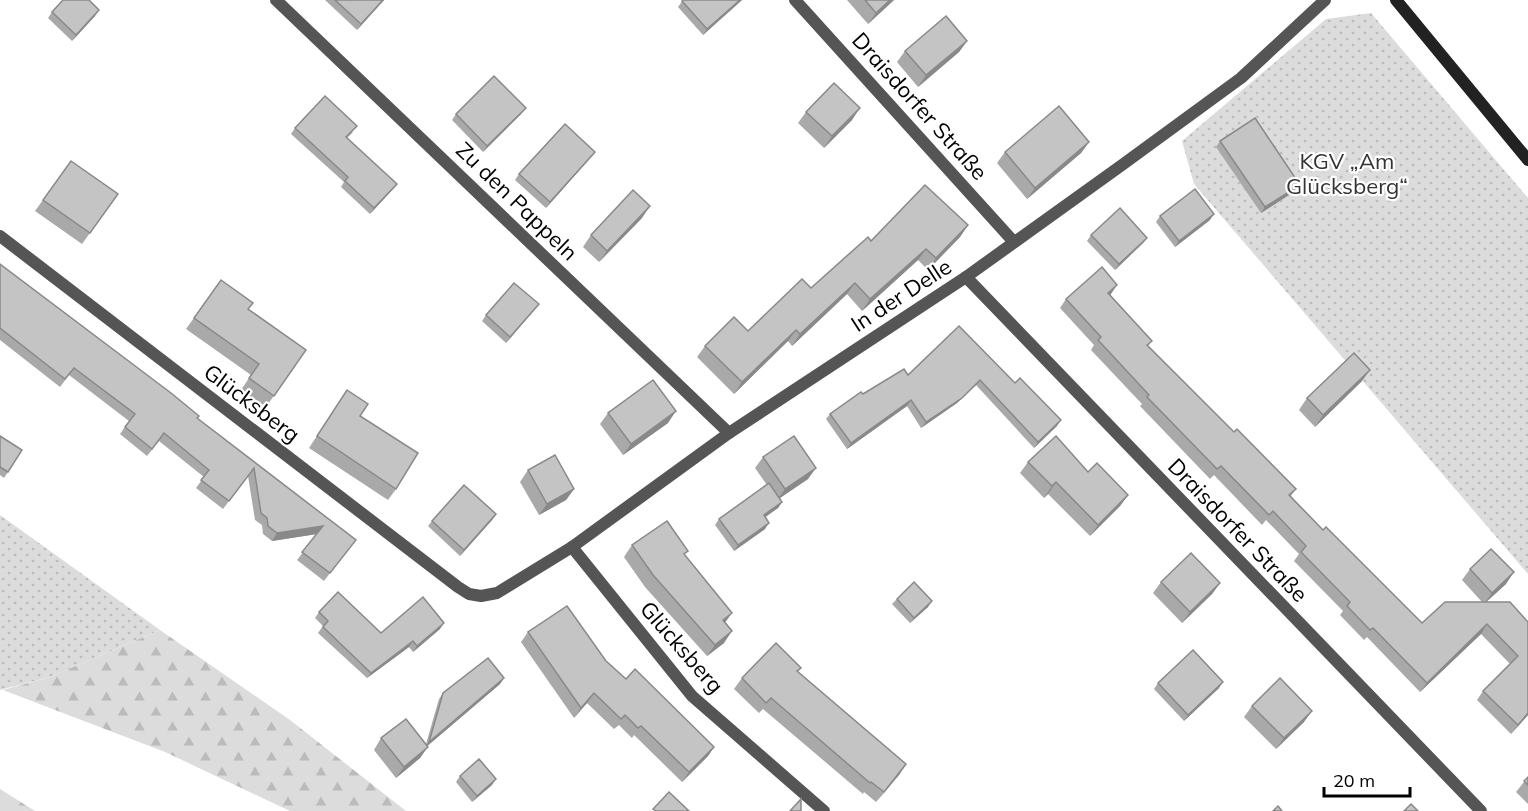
<svg xmlns="http://www.w3.org/2000/svg" width="1528" height="811" viewBox="0 0 1528 811" font-family="Mulish,sans-serif">
  <defs>
    <pattern id="grass-dots" width="8" height="8" patternUnits="userSpaceOnUse" patternTransform="scale(1.5)"><rect width="8" height="8" fill="#dcdcdc"/><path d="M2 2h.1M6 6h.1" fill="none" stroke="#bbb" stroke-width="1.8" stroke-linecap="round"/></pattern>
    <pattern id="forest-firs" width="22" height="20" patternUnits="userSpaceOnUse" patternTransform="scale(1.5)"><rect width="22" height="20" fill="#dcdcdc"/><path d="M5 1l3.5 6h-7zM16 11l3.5 6h-7z" fill="#bbb"/></pattern>
  </defs>
  <rect width="100%" height="100%" fill="#fff"/>
  <g fill="url(#grass-dots)">
    <polygon points="1371,13 1528,198 1528,574 1194,184 1182,141 1326,19"/>
    <polygon points="0,515 160,630 50,677 0,690"/>
  </g>
  <g fill="url(#forest-firs)">
    <polygon points="160,630 290,720 406,811 290,811 165,752 3,690 50,677"/>
    <polygon points="0,789 35,811 0,811"/>
  </g>
  <g fill="none" stroke-linecap="round" stroke-linejoin="round">
    <g stroke="#555" stroke-width="12">
      <polyline points="276,0 729,433"/>
      <polyline points="795,0 1013,241"/>
      <polyline points="0,236 458,587 469,594 481,596 497,593 572,547 729,433 966,277 1122,165 1241,78 1325,0"/>
      <polyline points="966,277 1481,811"/>
      <polyline points="572,547 692,696 824,811"/>
    </g>
    <polyline stroke="#222" stroke-width="12" points="1396,0 1528,160"/>
  </g>
  <g fill="#a9a9a9">
    <polygon points="325,0 384,0 357,30"/>
    <polygon points="683,0 742,0 703,35 678,7"/>
    <polygon points="847,0 894,0 868,24"/>
    <polygon points="52,12 95,16 72,41 48,18"/>
    <polygon points="967,41 959,52 918,87 897,62 905,51"/>
    <polygon points="806,112 852,120 824,148 798,123"/>
    <polygon points="456,114 521,114 483,152 452,120"/>
    <polygon points="295,128 353,132 347,138 393,189 370,214 341,187 344,182 291,134"/>
    <polygon points="1220,141 1295,191 1261,213 1216,147"/>
    <polygon points="1089,142 1081,153 1027,199 997,163 1005,152"/>
    <polygon points="595,152 591,157 546,208 515,180 519,174"/>
    <polygon points="71,161 118,194 82,244 35,211"/>
    <polygon points="1160,216 1210,220 1175,247 1156,222"/>
    <polygon points="642,218 599,262 583,247 591,235"/>
    <polygon points="968,225 960,237 928,270 918,260 862,311 847,294 792,346 788,341 734,394 697,357 705,346 748,331 811,288 871,241"/>
    <polygon points="1091,235 1147,238 1143,243 1115,270 1087,241"/>
    <polygon points="0,264 197,418 350,547 324,581 297,560 317,534 272,541 263,534 262,525 255,520 248,476 223,509 196,488 204,477 159,441 147,456 120,434 129,421 69,375 60,387 0,340"/>
    <polygon points="221,280 248,309 306,350 266,407 241,390 251,375 186,329"/>
    <polygon points="1111,294 1109,295 1152,341 1148,346 1234,432 1296,489 1291,496 1323,530 1422,623 1482,602 1462,580 1470,569 1506,584 1486,602 1528,622 1528,715 1511,734 1477,700 1483,691 1510,664 1481,634 1420,692 1367,637 1364,640 1340,615 1343,611 1294,561 1299,554 1266,520 1262,525 1214,475 1210,479 1140,406 1142,404 1091,350 1094,345 1060,308 1066,299"/>
    <polygon points="534,310 506,343 482,321 486,315"/>
    <polygon points="959,326 1057,426 1034,448 976,385 957,403 921,428 907,406 847,449 826,419 830,414 863,394 908,375"/>
    <polygon points="1362,381 1315,427 1299,410 1307,398"/>
    <polygon points="347,390 396,489 388,500 309,448"/>
    <polygon points="608,413 668,423 623,455 600,424"/>
    <polygon points="0,436 8,472 4,478 0,475"/>
    <polygon points="763,457 808,479 780,498 782,502 778,508 765,517 765,529 734,551 715,525 719,519 767,485 755,468"/>
    <polygon points="1028,462 1088,472 1128,495 1120,506 1090,536 1048,494 1044,498 1020,473"/>
    <polygon points="528,470 574,489 566,500 539,515 520,482"/>
    <polygon points="496,514 492,520 460,556 428,526 432,521"/>
    <polygon points="632,545 685,556 725,623 724,643 707,656 645,587 624,557"/>
    <polygon points="1161,582 1220,583 1212,594 1182,623 1153,593"/>
    <polygon points="897,599 928,607 910,623 892,604"/>
    <polygon points="319,612 381,633 440,629 413,652 409,647 367,678 318,633 323,626 315,618"/>
    <polygon points="528,632 606,661 626,679 714,747 708,756 682,782 634,735 632,738 619,725 614,729 587,703 574,718 521,642"/>
    <polygon points="801,668 798,672 906,764 899,775 876,802 864,792 863,794 763,709 759,713 734,689 742,678"/>
    <polygon points="504,678 500,684 427,746 420,758 396,778 374,750 381,738 426,744 439,699 443,693"/>
    <polygon points="1158,683 1219,688 1184,721 1154,689"/>
    <polygon points="1252,706 1304,722 1276,749 1244,717"/>
    <polygon points="460,776 492,785 472,802 456,782"/>
    <polygon points="1528,777 1528,804 1516,792"/>
  </g>
  <g fill="#898989">
    <polygon points="383,0 384,0 357,30 361,24"/>
    <polygon points="740,0 742,0 703,35 707,29"/>
    <polygon points="890,0 894,0 868,24 876,13"/>
    <polygon points="99,10 95,16 72,41 76,35"/>
    <polygon points="967,41 959,52 918,87 926,75"/>
    <polygon points="526,108 521,114 483,152 487,146"/>
    <polygon points="860,108 852,120 824,148 832,136"/>
    <polygon points="1089,142 1081,153 1027,199 1035,188"/>
    <polygon points="595,152 591,157 546,208 550,202"/>
    <polygon points="397,184 393,189 370,214 374,208"/>
    <polygon points="1300,185 1295,191 1261,213 1265,207"/>
    <polygon points="650,206 642,218 599,262 607,251"/>
    <polygon points="1214,214 1210,220 1175,247 1179,241"/>
    <polygon points="968,225 960,237 928,270 936,258"/>
    <polygon points="1147,238 1143,243 1115,270 1119,264"/>
    <polygon points="926,249 918,260 862,311 870,299"/>
    <polygon points="855,283 847,294 792,346 800,334"/>
    <polygon points="1117,285 1111,294 1101,303 1108,293"/>
    <polygon points="539,304 534,310 506,343 510,337"/>
    <polygon points="796,330 788,341 734,394 742,382"/>
    <polygon points="1370,370 1362,381 1315,427 1323,415"/>
    <polygon points="980,380 976,385 957,403 921,428 926,422"/>
    <polygon points="911,400 907,406 847,449 851,443"/>
    <polygon points="676,411 668,423 623,455 631,444"/>
    <polygon points="1061,420 1057,426 1034,448 1038,442"/>
    <polygon points="816,468 808,479 777,500 785,489"/>
    <polygon points="1056,482 1048,494 1044,498 1052,486"/>
    <polygon points="574,489 566,500 539,515 547,504"/>
    <polygon points="1128,495 1120,506 1090,536 1098,525"/>
    <polygon points="782,502 778,508 760,521 764,515"/>
    <polygon points="496,514 492,520 460,556 464,550"/>
    <polygon points="769,523 765,529 734,551 738,545"/>
    <polygon points="323,526 317,534 272,541 277,533"/>
    <polygon points="1514,572 1506,584 1484,604 1492,593"/>
    <polygon points="1220,583 1212,594 1182,623 1190,612"/>
    <polygon points="932,601 928,607 910,623 914,618"/>
    <polygon points="732,613 724,624 723,620"/>
    <polygon points="444,623 440,629 413,652 417,646"/>
    <polygon points="1487,624 1481,634 1420,692 1427,683"/>
    <polygon points="732,631 724,643 707,656 715,645"/>
    <polygon points="413,641 409,647 367,678 371,673"/>
    <polygon points="504,678 500,684 425,748 429,742"/>
    <polygon points="1223,682 1219,688 1184,721 1188,715"/>
    <polygon points="594,693 587,703 574,718 581,708"/>
    <polygon points="1312,711 1304,722 1276,749 1284,738"/>
    <polygon points="1528,713 1528,715 1511,734 1518,725"/>
    <polygon points="428,747 420,758 396,778 404,767"/>
    <polygon points="714,747 708,756 682,782 689,772"/>
    <polygon points="906,764 899,775 876,802 884,792"/>
    <polygon points="496,779 492,785 472,802 477,796"/>
  </g>
  <g fill="#c4c4c4" stroke="#898989" stroke-width="1.5">
    <polygon points="63,0 89,0 99,10 76,35 52,12"/>
    <polygon points="335,0 383,0 361,24"/>
    <polygon points="683,0 740,0 707,29 682,1"/>
    <polygon points="865,0 890,0 876,13"/>
    <polygon points="946,16 967,41 926,75 905,51"/>
    <polygon points="494,76 526,108 487,146 456,114"/>
    <polygon points="834,83 860,108 832,136 806,112"/>
    <polygon points="325,96 357,126 346,137 397,184 374,208 345,181 348,177 295,128"/>
    <polygon points="1059,106 1089,142 1035,188 1005,152"/>
    <polygon points="1255,118 1300,185 1265,207 1220,141"/>
    <polygon points="565,124 595,152 550,202 519,174"/>
    <polygon points="71,161 118,194 90,233 43,200"/>
    <polygon points="925,185 968,225 936,258 926,249 870,299 855,283 800,334 796,330 742,382 705,346 734,317 748,331 802,279 811,288 868,237 871,241"/>
    <polygon points="1195,189 1214,214 1179,241 1160,216"/>
    <polygon points="633,190 650,206 607,251 591,235"/>
    <polygon points="1120,208 1147,238 1119,264 1091,235"/>
    <polygon points="0,264 171,393 199,416 197,418 356,540 330,573 302,552 323,526 277,533 268,526 267,518 261,513 254,468 229,501 201,480 209,470 164,433 152,449 125,427 135,414 74,368 65,379 0,328"/>
    <polygon points="1102,267 1117,285 1108,293 1152,341 1147,345 1234,432 1237,429 1296,489 1289,495 1323,530 1326,527 1422,623 1445,602 1510,602 1528,622 1528,713 1518,725 1483,691 1518,656 1487,624 1427,683 1373,628 1370,630 1347,606 1350,602 1301,552 1306,546 1273,511 1269,515 1221,466 1217,469 1147,397 1149,395 1098,340 1101,337 1066,299"/>
    <polygon points="221,280 253,303 248,309 306,350 274,396 249,378 259,364 194,318"/>
    <polygon points="514,283 539,304 510,337 486,315"/>
    <polygon points="959,326 1015,383 1020,378 1061,420 1038,442 980,380 962,398 926,422 911,400 851,443 830,414 861,392 863,394 904,369 908,375"/>
    <polygon points="1354,353 1370,370 1323,415 1307,398"/>
    <polygon points="653,380 676,411 631,444 608,413"/>
    <polygon points="347,390 368,404 360,416 418,453 396,489 317,436"/>
    <polygon points="0,436 22,450 8,472 0,467"/>
    <polygon points="794,436 816,468 785,489 763,457"/>
    <polygon points="1056,436 1088,472 1097,463 1128,495 1098,525 1056,482 1052,486 1028,462"/>
    <polygon points="555,455 574,489 547,504 528,470"/>
    <polygon points="769,483 782,502 764,515 769,523 738,545 719,519"/>
    <polygon points="464,485 496,514 464,550 432,521"/>
    <polygon points="667,521 688,551 684,554 732,613 723,620 732,631 715,645 653,575 632,545"/>
    <polygon points="1491,549 1514,572 1492,593 1470,569"/>
    <polygon points="1191,553 1220,583 1190,612 1161,582"/>
    <polygon points="914,582 932,601 914,618 897,599"/>
    <polygon points="338,592 381,633 423,597 444,623 417,646 413,641 371,673 323,627 328,621 319,612"/>
    <polygon points="567,606 606,661 626,679 635,669 714,747 689,772 641,726 638,728 625,715 621,719 594,693 581,708 528,632"/>
    <polygon points="776,643 801,668 797,671 906,764 884,792 871,782 870,783 771,698 766,703 742,678"/>
    <polygon points="1193,650 1223,682 1188,715 1158,683"/>
    <polygon points="488,658 504,678 429,742 443,693"/>
    <polygon points="1280,678 1312,711 1284,738 1252,706"/>
    <polygon points="406,719 428,747 404,767 381,738"/>
    <polygon points="479,759 496,779 477,796 460,776"/>
    <polygon points="1528,777 1528,785 1524,781"/>
    <polygon points="669,792 689,811 656,811 653,809"/>
    <polygon points="801,799 801,811 790,811"/>
    <polygon points="1411,804 1418,811 1404,811"/>
    <polygon points="1278,806 1282,811 1273,811"/>
  </g>
  <g text-anchor="middle" dominant-baseline="central" stroke-width="4.5" stroke-linejoin="round" paint-order="stroke">
    <g font-size="22" fill="#000" stroke="#fff">
      <text transform="translate(920 106) rotate(48)">Draisdorfer Straße</text>
      <text transform="translate(517 201) rotate(44)">Zu den Pappeln</text>
      <text transform="translate(901 295) rotate(-33)">In der Delle</text>
      <text transform="translate(252 403) rotate(37)">Glücksberg</text>
      <text transform="translate(1238 530) rotate(46)">Draisdorfer Straße</text>
      <text transform="translate(682 647) rotate(49)">Glücksberg</text>
    </g>
    <g font-size="22" fill="#333" stroke="#fff">
      <text x="1347" y="161">KGV „Am<tspan x="1347" dy="25">Glücksberg“</tspan></text>
    </g>
  </g>
  <path d="M1324 787v9h86v-9" fill="none" stroke="#000000" stroke-width="3"/>
  <text x="1333" y="787" font-size="18" fill="#000000" stroke="#ffffff" stroke-width="4.5" paint-order="stroke">20 m</text>
</svg>
